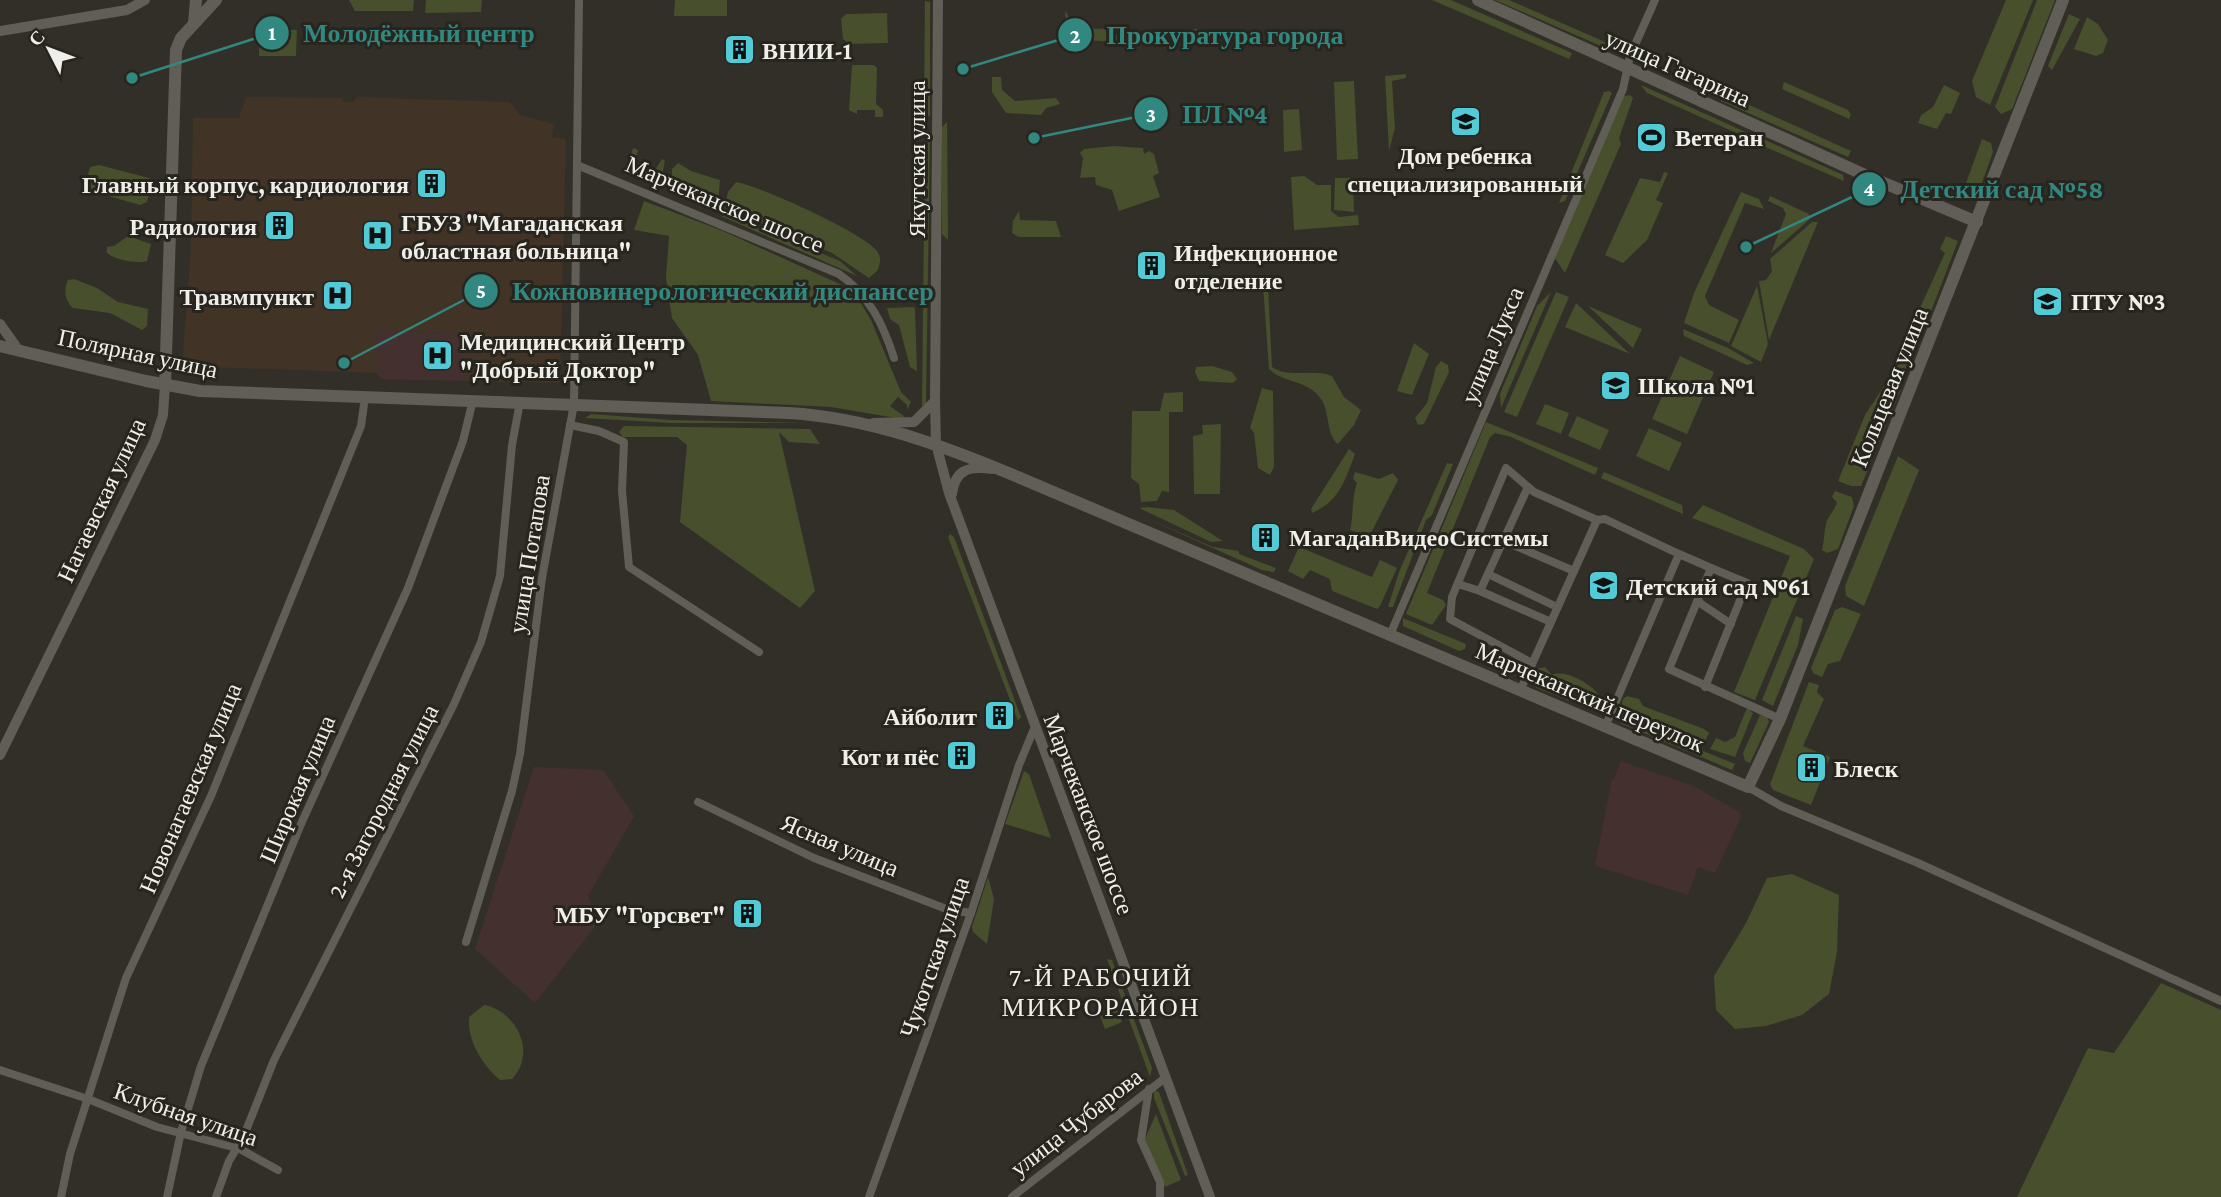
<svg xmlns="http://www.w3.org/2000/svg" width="2221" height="1197" viewBox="0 0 2221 1197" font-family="'Crimson Pro',serif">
  <rect width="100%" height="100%" fill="#312f28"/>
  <g fill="#453030">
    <polygon points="376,330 467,335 465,381 382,379 376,373"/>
    <polygon points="1621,761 1691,785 1740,812 1741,817 1715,873 1698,867 1688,895 1595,866 1612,779 1614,780"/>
    <polygon points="534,767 603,770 634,816 588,896 598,923 535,1003 475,949"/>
  </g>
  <polygon fill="#413426" points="246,97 342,98 344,102 353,102 357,97 510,102 520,115 554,124 552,137 566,139 560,383 465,381 467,335 377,330 376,373 182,366 191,249 193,118 239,118"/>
  <g fill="#474f2d">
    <polygon points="349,0 414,0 413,11 355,11"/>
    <polygon points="426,0 482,0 481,12 425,13"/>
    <polygon points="675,0 727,0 727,16 674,16"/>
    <polygon points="1432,0 1451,0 1572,53 1569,59"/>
    <polygon points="1495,0 1509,0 1612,45 1610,50"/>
    <polygon points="2006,0 2033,0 1990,105 1976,97 1972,81"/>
    <polygon points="2037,0 2055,0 2012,109 2001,114 1995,107"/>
    <polygon points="925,1 930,2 930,116 924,116"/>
    <polygon points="1065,10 1075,28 1106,29 1107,34 1151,38 1164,30 1197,29 1198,32 1175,32 1145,45 1067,38"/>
    <polygon points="887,13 888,43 850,44 843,39 841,19 846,14"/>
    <polygon points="2069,14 2080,19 2052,70 2048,66"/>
    <polygon points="2087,17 2098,24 2108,40 2103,53 2096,56 2074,49"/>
    <polygon points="259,30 297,30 296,56 259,56"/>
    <polygon points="852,65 874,65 877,68 876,104 883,110 883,117 875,117 875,110 857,110 857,114 849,110"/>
    <polygon points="1406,74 1406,78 1392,81 1395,128 1389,151 1385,76"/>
    <polygon points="992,77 1001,77 1002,90 1015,101 1056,98 1060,104 1046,108 1041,115 1006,113 992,92"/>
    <polygon points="1354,81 1358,159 1337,160 1334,82"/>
    <polygon points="1784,82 1848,110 1851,115 1849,119 1782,89"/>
    <polygon points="1641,85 1750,134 1752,140 1647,93"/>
    <polygon points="1944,85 1960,93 1951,114 1946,113 1937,129 1918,123 1921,115 1933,107"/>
    <polygon points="1609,91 1612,93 1565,201 1559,203 1604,92"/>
    <polygon points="1725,94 1851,151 1848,157 1721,101 1721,95"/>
    <polygon points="1630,95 1633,98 1619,138 1621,144 1565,273 1554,257 1624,96"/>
    <polygon points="1299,109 1302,150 1284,152 1283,110"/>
    <polygon points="947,122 948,240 942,234 942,127"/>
    <polygon points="925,128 930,132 926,404 922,406"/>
    <polygon points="1763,139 1843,175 1844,181 1763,146"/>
    <polygon points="1982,139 1991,143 1993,152 1979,191 1965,186"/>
    <polygon points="1114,146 1143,148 1144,154 1149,151 1154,154 1159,173 1153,176 1160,197 1119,211 1112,190 1096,185 1095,177 1080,178 1083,158 1080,153 1084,149"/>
    <polygon points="633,148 638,150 635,161 655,170 662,159 665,161 663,171 667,175 667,184 627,167"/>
    <polygon points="678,163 691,171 720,180 718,202 672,184 672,169"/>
    <polygon points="99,165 149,178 152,183 147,202 140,205 91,191 86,184 90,167"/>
    <polygon points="1664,172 1668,173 1656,200 1663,203 1647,240 1623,263 1605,255 1640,178 1660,182"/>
    <polygon points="1304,176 1317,185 1331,185 1331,211 1339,217 1358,215 1359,225 1294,230 1291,177"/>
    <polygon points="1335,178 1353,178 1354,212 1334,210"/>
    <path d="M736,182C758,185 866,234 877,251C882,257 880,265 877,271L869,278L832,253L724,208L728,192Z"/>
    <polygon points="1741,192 1759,199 1764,209 1745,203 1705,296 1709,305 1739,320 1729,343 1684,323 1694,293"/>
    <polygon points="1770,196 1809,214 1810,219 1771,253 1786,214 1783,208 1768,201"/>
    <polygon points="644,201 723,231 844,286 862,305 871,320 901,392 911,402 907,410 907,405 898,397 890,406 904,416 902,419 831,407 711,401 698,355 672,318 666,278 669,236 634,230"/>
    <polygon points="1019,211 1020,220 1056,221 1061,237 1019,237 1012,233 1013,221"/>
    <polygon points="722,212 840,261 857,276 721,216"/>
    <polygon points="1812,222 1818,222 1769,340 1759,281 1766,280 1772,271 1770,259"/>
    <path d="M128,236L151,244L147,261C137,264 115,260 107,253V247L114,246Z"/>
    <polygon points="1946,236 1958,241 1925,327 1919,333 1910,330 1945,253 1940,249"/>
    <path d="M1279,277L1278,284L1268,288L1272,367C1290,379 1313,368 1332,376L1344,397L1361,410L1354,425L1338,444C1326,435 1330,412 1321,399C1307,379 1285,384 1269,369L1263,285L1268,280Z"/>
    <path d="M74,279L97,288L118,302L148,309L147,326L142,330L110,313L73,308C65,301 63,290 68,280Z"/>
    <polygon points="1757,286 1768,344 1761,362 1731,346"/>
    <polygon points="1551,292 1501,408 1500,394 1537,306"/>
    <polygon points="1556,292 1569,297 1517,417 1504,412"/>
    <polygon points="1576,303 1630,354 1565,327"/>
    <polygon points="1588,306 1642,329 1633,348"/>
    <polygon points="914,307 915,309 917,371 910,367 899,325 890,319 887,308"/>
    <polygon points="1505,324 1511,331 1476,406 1472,400"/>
    <polygon points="1683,329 1728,348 1754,363 1747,365 1684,336"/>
    <polygon points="1907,337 1919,344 1903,375 1892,371"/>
    <polygon points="1414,343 1429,354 1412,395 1397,391"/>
    <polygon points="1680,356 1714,372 1687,434 1652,419"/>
    <polygon points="1441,361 1448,365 1449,372 1424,424 1418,425 1415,418 1427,403 1436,367"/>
    <polygon points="1212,366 1232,372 1237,379 1233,383 1199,381 1195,372 1196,367"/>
    <polygon points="1888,380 1901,389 1861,486 1851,486 1838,481 1865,415"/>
    <polygon points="1262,388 1273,391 1274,467 1270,475 1258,468 1254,433 1250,428"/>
    <polygon points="1183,392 1183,412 1169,412 1169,492 1162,491 1157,501 1141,502 1139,484 1131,478 1132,411 1160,411 1164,393"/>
    <polygon points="1545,404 1569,413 1561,434 1536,424"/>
    <polygon points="591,414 671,420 809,423 671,423 585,418"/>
    <polygon points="1577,416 1609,430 1600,450 1568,436"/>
    <polygon points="1486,422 1598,468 1595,475 1511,437 1495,433 1490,437 1427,593 1443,600 1446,605 1432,625 1406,614"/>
    <polygon points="1221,424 1220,494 1194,494 1193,436 1203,434 1202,425"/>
    <polygon points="624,426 810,429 820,444 789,442 779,432 815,591 800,608 680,522 687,445 677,437 623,437 619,432"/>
    <polygon points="1649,428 1682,443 1669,471 1636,456"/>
    <path d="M1349,449L1355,454C1345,480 1340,501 1312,513L1311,509Z"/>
    <polygon points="1898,456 1919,470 1864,606 1846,596 1845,586"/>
    <polygon points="1447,463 1453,464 1432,515 1426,520 1393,607 1388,607 1399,572"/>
    <path d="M1355,472L1379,479L1393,473L1398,480L1369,537L1350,530C1354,513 1351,501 1357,483L1353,479Z"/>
    <polygon points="1604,472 1682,505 1683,514 1601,478"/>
    <path d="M1835,491L1852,497L1854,506L1838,549L1827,553L1822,550C1824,541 1824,533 1826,524C1828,515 1835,511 1837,502L1832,497Z"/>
    <polygon points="1703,505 1804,549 1814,559 1755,700 1734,692 1790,556 1692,518"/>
    <polygon points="1148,507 1174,510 1223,541 1211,542 1139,508"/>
    <polygon points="1139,515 1213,547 1239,551 1239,554 1276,568 1274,572 1262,570"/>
    <polygon points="950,534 954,537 1021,717 1018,721 948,537"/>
    <polygon points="1299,547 1372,577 1380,560 1397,568 1380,606 1377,609 1332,591 1330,579 1310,570 1303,579 1288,571"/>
    <polygon points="1842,607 1861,614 1840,661 1828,664 1822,677 1813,673 1811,668 1835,610"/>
    <polygon points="1796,616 1803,619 1798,645 1773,706 1762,700"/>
    <polygon points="1403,618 1466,644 1465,649 1459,651 1403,626"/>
    <path d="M1545,667L1552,675C1567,668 1599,688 1604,703L1535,674L1536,669Z"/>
    <polygon points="1533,678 1605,709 1605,711 1602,714 1537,688 1532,684"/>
    <polygon points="1809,682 1819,685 1817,692 1824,699 1803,746 1830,757 1811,805 1773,790 1770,784"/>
    <polygon points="1627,696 1639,699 1643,706 1704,729 1709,733 1703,746 1620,711 1623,699"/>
    <polygon points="1747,708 1753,713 1735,757 1710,749 1716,738 1725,742 1735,737"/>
    <polygon points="1760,715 1767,717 1769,722 1750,763 1745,761 1743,753"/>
    <polygon points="1617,717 1618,716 1735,764 1732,770 1620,723"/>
    <polygon points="1024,771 1029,774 1051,838 1005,824"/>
    <polygon points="1792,874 1839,895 1837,952 1829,994 1802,1015 1766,1026 1735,1029 1716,1010 1714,976 1746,923 1767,878"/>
    <polygon points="988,877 994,899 987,944 973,932 972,927"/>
    <polygon points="1107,959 1112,960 1152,1068 1150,1077"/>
    <polygon points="2161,983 2221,1010 2221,1197 2017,1197 2088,1048 2114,1053"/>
    <polygon points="1112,997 1122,1022 1105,1029 1095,1003"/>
    <path d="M484,1005C517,1011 537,1053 512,1079L500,1080C482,1065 467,1040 469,1017Z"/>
    <polygon points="1154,1090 1159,1092 1188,1175 1185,1176 1154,1098"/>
    <polygon points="1156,1114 1181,1180 1165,1187 1145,1139"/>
  </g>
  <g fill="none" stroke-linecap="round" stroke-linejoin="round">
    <g stroke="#605e56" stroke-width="8">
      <path d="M577,165L839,274C870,296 883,324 894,358"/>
      <polyline points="570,425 599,431 624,442 622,491 629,567 759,652"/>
      <polyline points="1504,541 1574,571"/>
      <polyline points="1488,574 1557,607"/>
      <polyline points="1458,584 1480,591 1528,487"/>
      <polyline points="1480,591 1551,622"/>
      <polyline points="1697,601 1731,624"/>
      <polyline points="1390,635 1623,89 1630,56 1655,0"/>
      <polyline points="1532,663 1450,619 1452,597 1506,468 1534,492 1597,520"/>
      <polyline points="1705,687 1747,583 1711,568 1669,669 1780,719"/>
      <polyline points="1520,691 1597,520 1605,519 1679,554"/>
      <polyline points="1605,727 1679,554 1711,568"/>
      <polyline points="1748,787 1781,806 1918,863 2221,1001"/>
      <polyline points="698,802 814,858 949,910 971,913"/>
      <polyline points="466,942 512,791 520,754 542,578 574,404 579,0"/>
      <polyline points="0,1070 88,1099 157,1127 240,1149 278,1170"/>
      <polyline points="1149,1089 1141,1140 1160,1182 1160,1197"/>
      <polyline points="61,1197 70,1154 126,978 211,796 361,426 365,397"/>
      <polyline points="167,1197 181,1132 201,1066 301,824 408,588 463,441 473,400"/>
      <polyline points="216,1197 229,1161 243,1138 274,1060 454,704 481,642 500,576 512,445 520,402"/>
      <polyline points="869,1197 971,913 1019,765 1034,729"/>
      <polyline points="1012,1197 1165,1078"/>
    </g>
    <g stroke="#605e56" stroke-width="10">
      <polyline points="938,0 935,401 936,444 949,493 1210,1197"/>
      <polyline points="0,31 127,10 145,0"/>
      <polyline points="0,324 17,348"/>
      <polyline points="873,423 914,422 935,401"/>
      <path d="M952,494C955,469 969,466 992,469"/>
      <polyline points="0,755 155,440 163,415 165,385"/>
    </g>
    <g stroke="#605e56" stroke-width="12">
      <polyline points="1478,0 1865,175 1977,222"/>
      <polyline points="194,23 196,0"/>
      <path d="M0,346L146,381L200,391L789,413C870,418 944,446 1018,477L1748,787L1780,719L2063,0"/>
      <polyline points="165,385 176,50 181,38 216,0"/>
    </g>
  </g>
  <defs>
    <symbol id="building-square" viewBox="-11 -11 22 22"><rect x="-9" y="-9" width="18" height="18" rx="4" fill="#52cbd7" stroke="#27251e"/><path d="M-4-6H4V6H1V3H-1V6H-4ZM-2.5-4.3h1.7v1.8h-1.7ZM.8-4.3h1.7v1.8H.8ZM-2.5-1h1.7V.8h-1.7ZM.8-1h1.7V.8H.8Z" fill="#111"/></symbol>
    <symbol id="school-square" viewBox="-11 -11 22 22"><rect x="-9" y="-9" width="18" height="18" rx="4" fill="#52cbd7" stroke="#27251e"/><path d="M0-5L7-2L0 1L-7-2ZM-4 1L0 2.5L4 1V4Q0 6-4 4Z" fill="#111"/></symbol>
    <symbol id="stadium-square" viewBox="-11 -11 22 22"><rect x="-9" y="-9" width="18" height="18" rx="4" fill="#52cbd7" stroke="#27251e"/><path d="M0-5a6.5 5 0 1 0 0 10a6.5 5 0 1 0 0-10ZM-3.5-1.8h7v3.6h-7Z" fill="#111"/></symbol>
    <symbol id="hospital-square" viewBox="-11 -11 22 22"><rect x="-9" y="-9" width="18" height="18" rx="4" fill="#52cbd7" stroke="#27251e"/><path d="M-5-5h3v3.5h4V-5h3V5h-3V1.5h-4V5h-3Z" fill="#111"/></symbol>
    <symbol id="university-square" viewBox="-11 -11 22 22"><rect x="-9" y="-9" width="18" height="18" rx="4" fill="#52cbd7" stroke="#27251e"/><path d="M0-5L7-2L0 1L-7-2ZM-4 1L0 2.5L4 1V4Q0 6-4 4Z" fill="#111"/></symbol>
  </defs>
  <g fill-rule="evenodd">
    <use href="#building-square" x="722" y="32" width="35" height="35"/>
    <use href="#school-square" x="1448" y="104" width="35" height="35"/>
    <use href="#stadium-square" x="1634" y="120" width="35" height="35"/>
    <use href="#building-square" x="414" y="166" width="35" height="35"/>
    <use href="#building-square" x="262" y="208" width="35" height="35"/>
    <use href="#hospital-square" x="360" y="218" width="35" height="35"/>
    <use href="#building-square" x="1134" y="248" width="35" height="35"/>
    <use href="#hospital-square" x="320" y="278" width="35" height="35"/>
    <use href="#university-square" x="2030" y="284" width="35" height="35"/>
    <use href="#hospital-square" x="420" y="338" width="35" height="35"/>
    <use href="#school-square" x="1598" y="368" width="35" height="35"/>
    <use href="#building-square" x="1248" y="520" width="35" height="35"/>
    <use href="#school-square" x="1586" y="568" width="35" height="35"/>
    <use href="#building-square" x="982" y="698" width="35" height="35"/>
    <use href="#building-square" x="944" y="738" width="35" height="35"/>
    <use href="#building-square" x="1794" y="750" width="35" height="35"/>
    <use href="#building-square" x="730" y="896" width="35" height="35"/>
  </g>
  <g text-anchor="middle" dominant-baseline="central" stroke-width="6" stroke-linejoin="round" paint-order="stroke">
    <g font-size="24" font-weight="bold" fill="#efeee9" stroke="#27251e" text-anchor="start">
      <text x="762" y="50">ВНИИ-1</text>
      <text x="1675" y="137">Ветеран</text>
      <text x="1465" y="155" text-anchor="middle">Дом ребенка<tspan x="1465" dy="28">специализированный</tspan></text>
      <text x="409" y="184" text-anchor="end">Главный корпус, кардиология</text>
      <text x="401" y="222">ГБУЗ "Магаданская<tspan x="401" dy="28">областная больница"</tspan></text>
      <text x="257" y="226" text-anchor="end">Радиология</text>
      <text x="1174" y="252">Инфекционное<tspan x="1174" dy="28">отделение</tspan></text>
      <text x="314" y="296" text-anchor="end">Травмпункт</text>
      <text x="2071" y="301">ПТУ №3</text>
      <text x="460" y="341">Медицинский Центр<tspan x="460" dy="28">"Добрый Доктор"</tspan></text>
      <text x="1638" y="385">Школа №1</text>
      <text x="1289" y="537">МагаданВидеоСистемы</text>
      <text x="1626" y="586">Детский сад №61</text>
      <text x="977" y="716" text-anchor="end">Айболит</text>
      <text x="939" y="756" text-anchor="end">Кот и пёс</text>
      <text x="1834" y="768">Блеск</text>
      <text x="725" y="914" text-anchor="end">МБУ "Горсвет"</text>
    </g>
    <g font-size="24" fill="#efeee9" stroke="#27251e">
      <text transform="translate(1678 68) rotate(24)">улица Гагарина</text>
      <text transform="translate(916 159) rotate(-90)">Якутская улица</text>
      <text transform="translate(725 204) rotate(23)">Марчеканское шоссе</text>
      <text transform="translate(1492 345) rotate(-67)">улица Лукса</text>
      <text transform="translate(138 353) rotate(12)">Полярная улица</text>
      <text transform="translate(1889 387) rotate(-68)">Кольцевая улица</text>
      <text transform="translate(101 500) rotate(-65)">Нагаевская улица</text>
      <text transform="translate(529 554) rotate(-81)">улица Потапова</text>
      <text transform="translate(1590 697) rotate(23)">Марчеканский переулок</text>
      <text transform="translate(190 788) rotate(-67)">Новонагаевская улица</text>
      <text transform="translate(297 789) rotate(-67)">Широкая улица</text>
      <text transform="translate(383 801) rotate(-63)">2-я Загородная улица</text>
      <text transform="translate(1089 814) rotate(69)">Марчеканское шоссе</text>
      <text transform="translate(840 845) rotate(23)">Ясная улица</text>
      <text transform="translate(934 957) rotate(-71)">Чукотская улица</text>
      <text transform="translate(186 1114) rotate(19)">Клубная улица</text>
      <text transform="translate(1076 1122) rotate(-38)">улица Чубарова</text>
    </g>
    <g font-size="26" letter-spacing="2" fill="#efeee9" stroke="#27251e">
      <text x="1101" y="977">7-Й РАБОЧИЙ<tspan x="1101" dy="30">МИКРОРАЙОН</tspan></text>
    </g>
  </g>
  <path fill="none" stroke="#318880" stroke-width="2.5" d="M132 78L272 33M963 69L1075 35M1034 138L1151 114M1746 247L1869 189M344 363L481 291"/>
  <g fill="#318880" stroke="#27251e" stroke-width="2.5">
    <circle cx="132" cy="78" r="7"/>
    <circle cx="963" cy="69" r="7"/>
    <circle cx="1034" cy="138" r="7"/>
    <circle cx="1746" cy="247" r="7"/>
    <circle cx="344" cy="363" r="7"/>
    <circle cx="272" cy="33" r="18"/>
    <circle cx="1075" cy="35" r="18"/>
    <circle cx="1151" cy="114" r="18"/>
    <circle cx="1869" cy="189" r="18"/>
    <circle cx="481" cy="291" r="18"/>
  </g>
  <g font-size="21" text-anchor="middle" font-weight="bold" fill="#fff">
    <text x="272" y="40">1</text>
    <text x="1075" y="43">2</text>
    <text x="1151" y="122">3</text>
    <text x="1869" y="196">4</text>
    <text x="481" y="298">5</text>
  </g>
  <g font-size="26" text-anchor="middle" font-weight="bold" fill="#318880" stroke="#27251e" stroke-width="6" stroke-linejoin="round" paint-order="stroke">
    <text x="419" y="42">Молодёжный центр</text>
    <text x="1225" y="44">Прокуратура города</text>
    <text x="1225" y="123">ПЛ №4</text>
    <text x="2002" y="198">Детский сад №58</text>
    <text x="723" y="300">Кожновинерологический диспансер</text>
  </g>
  <g transform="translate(49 49) rotate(312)" stroke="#27251e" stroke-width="5" paint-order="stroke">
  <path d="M0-5L12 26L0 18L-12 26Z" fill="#efeee9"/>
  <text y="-10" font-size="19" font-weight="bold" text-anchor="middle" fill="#efeee9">С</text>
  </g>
</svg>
